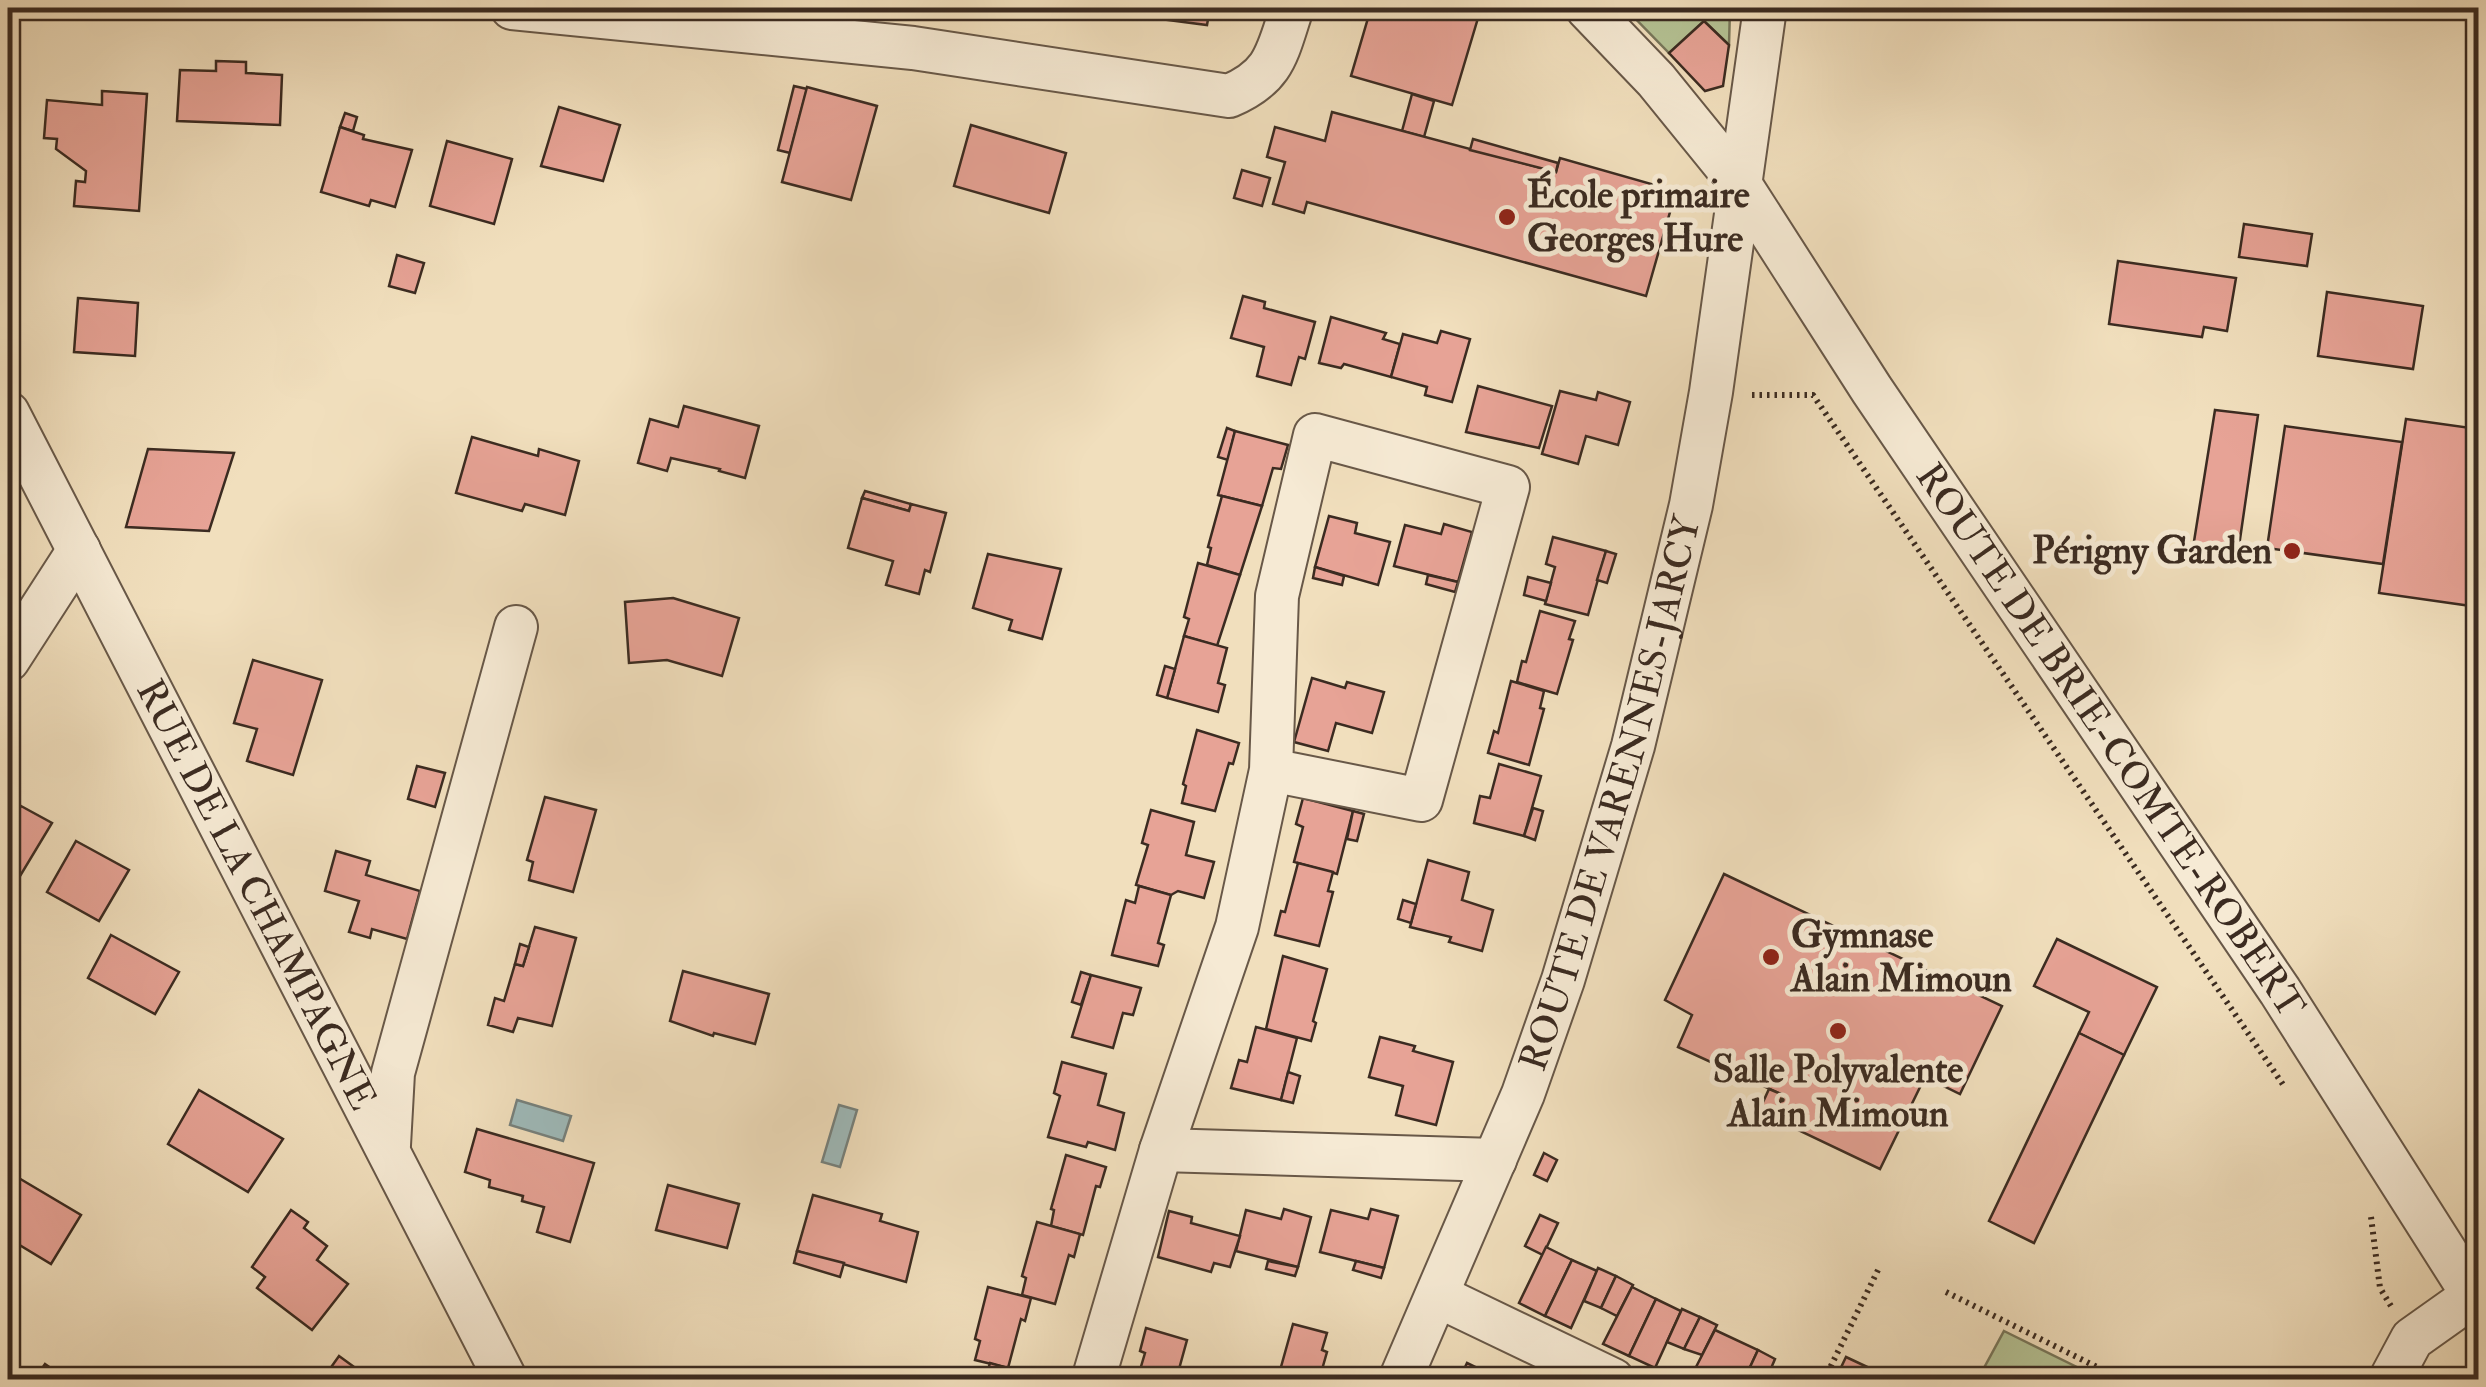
<svg xmlns="http://www.w3.org/2000/svg" width="2486" height="1387" viewBox="0 0 2486 1387" font-family="'IM FELL Double Pica',serif">
  <rect width="100%" height="100%" fill="#f1dfbd"/>
  <filter id="stains"><feTurbulence type="fractalNoise" baseFrequency=".002" numOctaves="4"/><feColorMatrix values="0 0 0 0 .2 0 0 0 0 .09 0 0 0 0 .02 0 0 0 .5 -.17"/></filter>
  <radialGradient id="worn" r=".72"><stop offset=".6" stop-color="#630" stop-opacity="0"/><stop offset="1" stop-color="#630" stop-opacity=".3"/></radialGradient>
  <g fill="#b5c395" stroke="#78775b" stroke-width="2.5">
    <polygon points="1625,8 1730,8 1729,45 1704,21 1669,53"/>
    <polygon points="2004,1331 2093,1375 2091,1379 1978,1379"/>
  </g>
  <g fill="#9ebaba" stroke="#76817d" stroke-width="2.5">
    <polygon points="517,1100 571,1116 563,1141 510,1125"/>
    <polygon points="839,1105 857,1110 840,1167 822,1162"/>
  </g>
  <g fill="#e7a396" stroke="#3b2b21" stroke-width="2.5">
    <polygon points="849,8 886,8 885,15 849,9"/>
    <polygon points="1153,8 1210,8 1207,25 1152,18"/>
    <polygon points="1371,8 1481,8 1452,105 1351,76"/>
    <polygon points="1704,21 1729,45 1723,86 1705,91 1669,53"/>
    <polygon points="216,61 246,62 246,73 282,75 280,125 177,121 180,70 216,71"/>
    <polygon points="794,86 807,89 790,153 778,150"/>
    <polygon points="807,87 877,106 851,200 782,182"/>
    <polygon points="102,91 147,94 139,211 74,206 76,181 85,182 86,171 56,149 57,139 44,138 47,100 102,105"/>
    <polygon points="1412,94 1434,101 1424,137 1402,131"/>
    <polygon points="559,107 620,125 603,181 541,166"/>
    <polygon points="1332,112 1556,172 1560,158 1676,191 1646,296 1307,202 1304,213 1273,204 1285,162 1267,157 1275,127 1325,141"/>
    <polygon points="345,113 357,117 353,131 340,127"/>
    <polygon points="971,125 1066,153 1049,213 954,186"/>
    <polygon points="340,127 364,135 363,139 412,150 395,207 371,200 369,206 321,192"/>
    <polygon points="1473,139 1558,163 1556,172 1470,150"/>
    <polygon points="447,141 512,159 494,224 430,206"/>
    <polygon points="1242,170 1270,178 1262,206 1234,198"/>
    <polygon points="2244,224 2312,234 2307,266 2239,257"/>
    <polygon points="397,255 424,263 415,293 389,286"/>
    <polygon points="2118,261 2236,278 2227,331 2204,327 2202,337 2109,324"/>
    <polygon points="2327,292 2423,306 2413,369 2318,356"/>
    <polygon points="1243,296 1265,302 1264,308 1315,322 1305,359 1299,357 1291,385 1257,376 1264,347 1231,338"/>
    <polygon points="78,298 138,303 135,356 74,352"/>
    <polygon points="1331,317 1386,333 1383,339 1400,344 1391,377 1344,364 1341,368 1319,363"/>
    <polygon points="1441,331 1470,339 1452,402 1425,395 1427,387 1391,377 1403,334 1437,343"/>
    <polygon points="1478,386 1552,406 1539,448 1466,432"/>
    <polygon points="1560,391 1596,400 1598,392 1630,402 1618,445 1586,436 1578,464 1542,454"/>
    <polygon points="684,406 759,426 745,478 719,471 720,469 671,458 667,471 638,463 650,419 678,427"/>
    <polygon points="2215,410 2258,415 2237,560 2192,554"/>
    <polygon points="2406,419 2478,429 2478,607 2379,593"/>
    <polygon points="2285,426 2402,442 2383,564 2267,548"/>
    <polygon points="1227,428 1235,431 1228,460 1218,457"/>
    <polygon points="1235,431 1288,445 1281,469 1273,468 1262,506 1218,495"/>
    <polygon points="472,437 538,456 539,449 579,461 565,515 525,504 522,511 456,493"/>
    <polygon points="148,449 234,453 209,531 126,527"/>
    <polygon points="865,491 911,504 909,511 862,498"/>
    <polygon points="1222,496 1262,506 1240,575 1207,565 1211,548 1208,547"/>
    <polygon points="862,498 909,511 911,504 946,513 930,572 925,570 919,594 886,585 893,561 848,548"/>
    <polygon points="1329,516 1357,523 1355,533 1390,542 1378,585 1315,567"/>
    <polygon points="1444,524 1472,532 1458,582 1394,566 1405,525 1441,534"/>
    <polygon points="1553,537 1606,551 1588,615 1545,604 1555,567 1546,564"/>
    <polygon points="1606,551 1616,554 1607,583 1597,580"/>
    <polygon points="988,554 1061,569 1042,639 1009,630 1012,620 973,608"/>
    <polygon points="1198,563 1240,575 1217,646 1184,636 1189,619 1184,617"/>
    <polygon points="1315,567 1344,576 1342,585 1313,578"/>
    <polygon points="1428,575 1458,582 1455,592 1426,584"/>
    <polygon points="1528,577 1551,583 1546,601 1524,595"/>
    <polygon points="673,598 739,618 722,676 667,660 629,663 625,602"/>
    <polygon points="1540,611 1575,621 1569,639 1573,640 1557,694 1517,682 1522,661 1526,662"/>
    <polygon points="1184,636 1227,648 1218,683 1225,685 1218,712 1167,698"/>
    <polygon points="253,660 322,680 293,775 247,761 257,729 234,723"/>
    <polygon points="1165,666 1175,669 1167,698 1157,695"/>
    <polygon points="1312,678 1345,688 1347,682 1384,692 1372,733 1336,723 1328,751 1294,742"/>
    <polygon points="1511,681 1544,691 1540,708 1544,709 1529,765 1488,753 1494,731 1498,733"/>
    <polygon points="1197,730 1239,743 1233,764 1229,763 1215,811 1182,803 1186,786 1183,784"/>
    <polygon points="1499,764 1541,776 1524,836 1474,823 1480,796 1490,798"/>
    <polygon points="417,766 445,773 435,807 408,799"/>
    <polygon points="545,797 596,810 573,892 529,880 533,862 527,860"/>
    <polygon points="1303,798 1353,811 1337,874 1294,862 1303,827 1296,824"/>
    <polygon points="21,806 52,823 8,896 8,829"/>
    <polygon points="1533,808 1543,811 1535,840 1524,836"/>
    <polygon points="1151,810 1194,822 1186,855 1214,862 1204,898 1178,891 1171,895 1136,885 1148,845 1142,843"/>
    <polygon points="1353,811 1364,814 1357,841 1347,839"/>
    <polygon points="76,841 129,870 99,921 47,892"/>
    <polygon points="336,851 370,861 366,875 420,891 407,939 372,929 370,938 349,932 359,901 325,891"/>
    <polygon points="1428,860 1469,872 1462,900 1493,910 1482,951 1449,942 1451,937 1410,927"/>
    <polygon points="1298,863 1333,872 1328,891 1333,892 1319,946 1275,935 1281,911 1285,912"/>
    <polygon points="1724,874 2002,1006 1960,1094 1925,1077 1880,1169 1773,1118 1783,1095 1678,1047 1692,1015 1665,1000"/>
    <polygon points="1139,886 1171,895 1158,943 1164,945 1158,966 1112,955 1126,900 1135,903"/>
    <polygon points="1403,900 1416,904 1411,923 1398,919"/>
    <polygon points="535,927 576,938 552,1026 518,1018 513,1032 488,1025 495,998 504,1001 515,964 523,966"/>
    <polygon points="111,935 179,972 155,1014 88,978"/>
    <polygon points="2057,939 2157,987 2124,1055 2079,1033 2089,1012 2034,986"/>
    <polygon points="520,944 529,947 523,966 515,964"/>
    <polygon points="1283,956 1327,969 1313,1021 1316,1023 1311,1041 1266,1029"/>
    <polygon points="683,971 769,994 755,1044 714,1033 713,1036 670,1021"/>
    <polygon points="1081,972 1091,975 1081,1005 1072,1002"/>
    <polygon points="1091,975 1141,988 1133,1015 1123,1013 1113,1048 1072,1037"/>
    <polygon points="1256,1027 1297,1038 1281,1100 1231,1088 1239,1060 1247,1062"/>
    <polygon points="2079,1033 2124,1055 2034,1243 1989,1221"/>
    <polygon points="1380,1037 1415,1046 1413,1051 1453,1062 1436,1125 1396,1115 1403,1086 1369,1077"/>
    <polygon points="1062,1062 1106,1074 1098,1105 1124,1113 1115,1150 1088,1142 1086,1147 1048,1137 1060,1096 1054,1093"/>
    <polygon points="1288,1072 1300,1076 1293,1103 1281,1100"/>
    <polygon points="1769,1089 1783,1095 1773,1118 1759,1111"/>
    <polygon points="199,1090 283,1139 248,1192 168,1144"/>
    <polygon points="477,1129 594,1163 570,1242 537,1232 544,1207 522,1201 523,1196 489,1187 490,1180 465,1172"/>
    <polygon points="1544,1153 1557,1160 1547,1181 1534,1175"/>
    <polygon points="1066,1155 1106,1167 1100,1187 1096,1186 1083,1235 1051,1226 1054,1210 1051,1209"/>
    <polygon points="12,1174 81,1215 51,1264 8,1238 8,1181"/>
    <polygon points="668,1185 739,1204 727,1248 656,1230"/>
    <polygon points="813,1195 882,1214 880,1221 918,1232 906,1282 797,1251"/>
    <polygon points="1284,1209 1311,1217 1298,1267 1236,1251 1246,1210 1281,1219"/>
    <polygon points="1371,1209 1398,1216 1384,1268 1320,1252 1331,1210 1368,1219"/>
    <polygon points="291,1210 308,1222 304,1228 327,1246 317,1260 348,1284 312,1330 257,1288 265,1277 252,1267"/>
    <polygon points="1169,1211 1192,1217 1191,1223 1240,1236 1230,1267 1214,1263 1211,1272 1158,1257"/>
    <polygon points="1540,1215 1558,1223 1543,1255 1525,1246"/>
    <polygon points="1037,1222 1080,1234 1074,1257 1069,1255 1055,1304 1022,1295 1026,1278 1022,1276"/>
    <polygon points="1546,1247 1572,1260 1545,1316 1519,1303"/>
    <polygon points="797,1251 844,1263 840,1277 794,1263"/>
    <polygon points="1572,1260 1597,1271 1571,1328 1545,1316"/>
    <polygon points="1268,1261 1298,1267 1295,1276 1266,1269"/>
    <polygon points="1356,1261 1384,1268 1381,1278 1353,1270"/>
    <polygon points="1598,1268 1616,1276 1601,1308 1584,1301"/>
    <polygon points="1616,1276 1633,1285 1617,1316 1601,1308"/>
    <polygon points="988,1287 1031,1298 1025,1321 1021,1319 1008,1368 975,1360 980,1341 975,1339"/>
    <polygon points="1632,1287 1656,1299 1629,1356 1603,1344"/>
    <polygon points="1656,1299 1681,1311 1655,1368 1629,1356"/>
    <polygon points="1682,1309 1700,1317 1684,1349 1667,1342"/>
    <polygon points="1700,1317 1717,1325 1702,1355 1684,1349"/>
    <polygon points="1293,1324 1327,1333 1322,1350 1327,1352 1319,1380 1274,1380 1276,1372 1279,1374"/>
    <polygon points="1146,1328 1187,1340 1176,1380 1137,1380 1145,1353 1140,1351"/>
    <polygon points="1715,1330 1758,1350 1744,1380 1711,1380 1694,1371"/>
    <polygon points="1758,1350 1775,1359 1766,1380 1744,1380"/>
    <polygon points="339,1356 372,1380 322,1380"/>
    <polygon points="1846,1357 1895,1380 1835,1380"/>
    <polygon points="990,1363 1029,1374 1027,1380 985,1380"/>
    <polygon points="1467,1363 1492,1375 1490,1380 1459,1380"/>
    <polygon points="45,1364 68,1380 34,1380"/>
    <polygon points="607,1371 633,1378 649,1373 653,1380 605,1380"/>
  </g>
  <g fill="none" stroke-linecap="round" stroke-linejoin="round">
    <defs>
      <g id="minor">
        <path d="M512,8L913,48L1229,96C1276,76 1277,52 1292,8"/>
        <path id="s1" d="M1587,8L1656,80L1738,181L1872,390L2280,991L2478,1303"/>
        <path id="s2" d="M8,413L506,1380"/>
        <polyline points="8,660 79,550"/>
        <polyline points="389,1145 393,1073 516,627"/>
        <polyline points="1161,1150 1495,1160"/>
        <polyline points="1438,1296 1613,1380"/>
        <polyline points="1093,1380 1161,1150 1237,927 1271,770 1277,596 1315,435 1508,487 1421,800 1271,770"/>
        <path id="s3" d="M1400,1380L1523,1094L1563,980L1633,746L1691,505L1711,392L1765,8"/>
        <polyline points="2390,1380 2412,1339 2474,1295"/>
      </g>
    </defs>
    <use href="#minor" stroke="#685848" stroke-width="46"/>
    <g stroke="#3b2b21" stroke-width="6" stroke-dasharray="2.5 5" stroke-linecap="butt">
      <polyline points="1752,395 1813,395 2284,1086"/>
      <polyline points="2371,1217 2380,1288 2391,1306"/>
      <polyline points="1946,1292 2115,1376"/>
      <polyline points="1824,1380 1880,1266"/>
    </g>
    <use href="#minor" stroke="#f6ead4" stroke-width="42"/>
  </g>
  <g fill="#8f2418" stroke="#f6ead4" stroke-width="4">
    <circle cx="1507" cy="217" r="10"/>
    <circle cx="2292" cy="551" r="10"/>
    <circle cx="1771" cy="957" r="10"/>
    <circle cx="1838" cy="1031" r="10"/>
  </g>
  <g text-anchor="middle" dominant-baseline="central" stroke-width="10" stroke-linejoin="round" paint-order="stroke">
    <g font-size="38" font-weight="bold" fill="#3b2b21" stroke="#f6ead4" text-anchor="start">
      <text x="1527" y="195">École primaire<tspan x="1527" dy="44">Georges Hure</tspan></text>
      <text x="2272" y="551" text-anchor="end">Périgny Garden</text>
      <text x="1791" y="935">Gymnase<tspan x="1791" dy="44">Alain Mimoun</tspan></text>
      <text x="1838" y="1070" text-anchor="middle">Salle Polyvalente<tspan x="1838" dy="44">Alain Mimoun</tspan></text>
    </g>
    <g font-size="38" fill="#3b2b21" stroke="#f6ead4">
      <text stroke="none"><textPath href="#s1" startOffset="902">ROUTE DE BRIE-COMTE-ROBERT</textPath></text>
      <text stroke="none"><textPath href="#s3" startOffset="625">ROUTE DE VARENNES-JARCY</textPath></text>
      <text stroke="none"><textPath href="#s2" startOffset="542">RUE DE LA CHAMPAGNE</textPath></text>
    </g>
  </g>
  <rect width="2486" height="1387" fill="none" stroke="#f1dfbd" stroke-width="40"/>
  <rect x="10" y="10" width="2466" height="1367" fill="none" stroke="#3b2b21" stroke-width="5"/>
  <rect x="20" y="20" width="2446" height="1347" fill="none" stroke="#3b2b21" stroke-width="2.5"/>
  <rect width="100%" height="100%" filter="url(#stains)"/>
  <rect width="100%" height="100%" fill="url(#worn)"/>
</svg>
